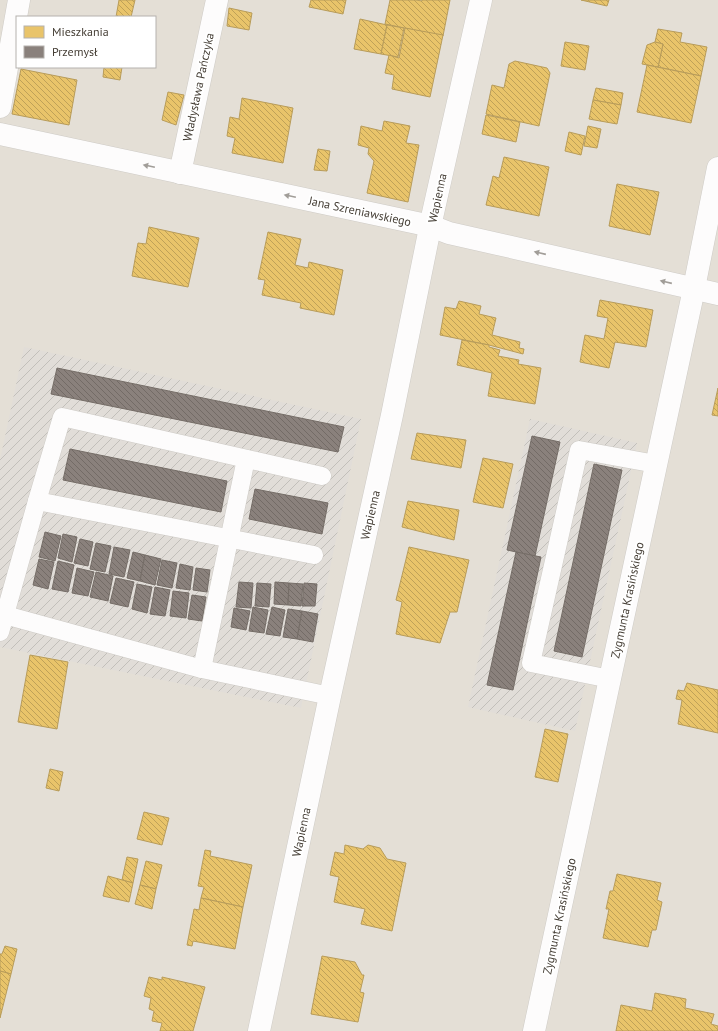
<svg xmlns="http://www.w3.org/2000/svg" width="718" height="1031" viewBox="0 0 718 1031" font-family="'PT Sans',sans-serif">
  <defs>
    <pattern id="industrial-furrows" width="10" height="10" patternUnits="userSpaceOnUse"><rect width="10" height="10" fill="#e1ddd8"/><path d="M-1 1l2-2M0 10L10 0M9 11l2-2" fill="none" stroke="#c2bfba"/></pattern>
    <pattern id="homes-back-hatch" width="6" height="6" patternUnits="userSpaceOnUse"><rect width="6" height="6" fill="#e9c46a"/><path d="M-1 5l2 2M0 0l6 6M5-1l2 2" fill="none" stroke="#bfa158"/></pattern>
    <pattern id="industry-back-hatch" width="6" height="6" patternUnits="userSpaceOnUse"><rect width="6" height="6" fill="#8a817c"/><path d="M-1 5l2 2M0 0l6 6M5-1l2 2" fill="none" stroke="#736b66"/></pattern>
  </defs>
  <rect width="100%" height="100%" fill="#f0ede9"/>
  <path fill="#e4dfd6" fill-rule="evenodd" d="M0,0H718V1031H0ZM17,17H155V67H17Z"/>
  <g fill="url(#industrial-furrows)">
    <polygon points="24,347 361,419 301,708 0,647 0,460"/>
    <polygon points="530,419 637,443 575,731 468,707"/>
  </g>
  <g fill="url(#homes-back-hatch)" stroke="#b89c5a">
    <polygon points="119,0 135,0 131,17 116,17"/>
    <polygon points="311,0 346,0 343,14 309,7"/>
    <polygon points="390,0 416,0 422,1 422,0 450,0 443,36 385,24"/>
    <polygon points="581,0 609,0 607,6"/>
    <polygon points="229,8 252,13 249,30 227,26"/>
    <polygon points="360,19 387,25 381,54 354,49"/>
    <polygon points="387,25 404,28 398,57 381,54"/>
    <polygon points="405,28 443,35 430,97 392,89 394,75 385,73 389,55 399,58"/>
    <polygon points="658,29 682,33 680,42 707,47 701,76 658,67 663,44 655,42"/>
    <polygon points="565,42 589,46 585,70 561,66"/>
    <polygon points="655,42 663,44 658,67 642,64 647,45"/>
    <polygon points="515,61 547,68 550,73 539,126 486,114 492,85 504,88 509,64"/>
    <polygon points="647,65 701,76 691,123 637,112"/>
    <polygon points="104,67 122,67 120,80 103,77"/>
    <polygon points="21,69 77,80 69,125 12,114"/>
    <polygon points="596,88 623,93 621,105 593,100"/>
    <polygon points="168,92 184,95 176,125 162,120"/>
    <polygon points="242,98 293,108 283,163 232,153 235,138 227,136 230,117 239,119"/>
    <polygon points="593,100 621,105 617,124 589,119"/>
    <polygon points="486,115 520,122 516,142 482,134"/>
    <polygon points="384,121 410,126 406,143 419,145 408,202 367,193 374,161 368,154 369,148 358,145 361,126 382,131"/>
    <polygon points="588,126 601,129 597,148 584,146"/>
    <polygon points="569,132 585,136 581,155 565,151"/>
    <polygon points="318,149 330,151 327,171 314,170"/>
    <polygon points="504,157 549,167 539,216 486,205 493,176 499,178"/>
    <polygon points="617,184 659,192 650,235 609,226"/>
    <polygon points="149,227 199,238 188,287 132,276 138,243 146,244"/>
    <polygon points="268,232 301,239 295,265 308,268 309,262 343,270 334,315 300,308 301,303 262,295 265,280 258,279"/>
    <polygon points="600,300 653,310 646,347 615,342 609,368 580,362 585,335 604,339 608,318 597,316"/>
    <polygon points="459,301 481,306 479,314 496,318 492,335 520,342 519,348 524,349 523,354 489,345 440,335 445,307 456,309"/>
    <polygon points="462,340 489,345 489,347 500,350 498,356 519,360 518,364 541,368 535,404 488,396 492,373 457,365"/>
    <polygon points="718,388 718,416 712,415"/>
    <polygon points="417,433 466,440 461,468 411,459"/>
    <polygon points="483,458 513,464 503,508 473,502"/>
    <polygon points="408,501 459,510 454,540 402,527"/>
    <polygon points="409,547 469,560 457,612 450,612 440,643 396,634 402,602 396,600"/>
    <polygon points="30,655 68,662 57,729 18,722"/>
    <polygon points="687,683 718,690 718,733 678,724 682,700 676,699 678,690 684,691"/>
    <polygon points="545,729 568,734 558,782 535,777"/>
    <polygon points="50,769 63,772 59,791 46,788"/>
    <polygon points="144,812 169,818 162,845 137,839"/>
    <polygon points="345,845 363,849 368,845 380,848 387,859 406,863 392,931 361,924 365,909 334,902 339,877 330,875 335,852 344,854"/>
    <polygon points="205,850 211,851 210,856 252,865 243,907 201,898 204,887 198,886"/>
    <polygon points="127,857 138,859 133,883 122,880"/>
    <polygon points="146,861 162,865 156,889 140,885"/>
    <polygon points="617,874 661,883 657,900 662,902 656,930 652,930 648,947 603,938 609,909 606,909 610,891 613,891"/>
    <polygon points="108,876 133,883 129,902 103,896"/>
    <polygon points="140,885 156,889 152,909 135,904"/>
    <polygon points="201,898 243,907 235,949 193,941 192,946 187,945 194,909 199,910"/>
    <polygon points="5,946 17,949 11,974 0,971 0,954 2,954"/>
    <polygon points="322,956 355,962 362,975 364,975 360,992 364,993 358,1022 311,1014"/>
    <polygon points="0,971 11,974 0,1018"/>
    <polygon points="149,977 162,980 162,977 205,987 193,1031 160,1031 162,1023 152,1021 154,1011 149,1009 151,998 144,996"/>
    <polygon points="655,993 686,999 685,1008 714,1014 711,1024 718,1026 718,1031 616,1031 621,1005 652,1011"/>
  </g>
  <g fill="url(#industry-back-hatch)" stroke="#756d67">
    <polygon points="57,368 344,427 338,452 51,394"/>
    <polygon points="532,436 560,442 535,556 507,550"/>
    <polygon points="70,449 227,481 221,512 63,480"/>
    <polygon points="594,464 622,470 582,657 554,651"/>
    <polygon points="255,489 328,503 322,534 249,519"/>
    <polygon points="45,532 61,536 55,561 39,557"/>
    <polygon points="63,534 77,537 72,562 58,558"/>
    <polygon points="80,539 93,542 88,566 74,563"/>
    <polygon points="96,543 111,546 105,572 90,569"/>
    <polygon points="114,547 130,550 124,577 109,574"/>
    <polygon points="133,552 145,555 140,581 127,578"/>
    <polygon points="516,552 541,557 513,690 487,685"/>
    <polygon points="145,555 161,559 155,585 140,581"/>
    <polygon points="39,559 54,562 48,589 33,585"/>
    <polygon points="162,560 177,563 172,588 157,585"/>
    <polygon points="58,561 74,565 68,592 52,589"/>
    <polygon points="180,564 193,567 190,590 176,588"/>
    <polygon points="77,568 94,572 88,596 72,593"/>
    <polygon points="196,568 210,570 207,592 193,590"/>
    <polygon points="96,572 113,576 108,601 90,597"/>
    <polygon points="116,578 134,582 128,607 110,603"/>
    <polygon points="239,582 253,583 251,608 236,607"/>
    <polygon points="275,582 289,583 288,605 274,604"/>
    <polygon points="257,583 271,584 269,607 255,606"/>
    <polygon points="289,583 303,584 301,606 288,605"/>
    <polygon points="304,583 317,584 315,606 302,606"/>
    <polygon points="137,584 152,587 147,613 132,609"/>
    <polygon points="155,587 170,590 165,616 150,614"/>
    <polygon points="173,591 189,593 186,618 170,616"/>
    <polygon points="192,595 206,597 202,621 188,619"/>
    <polygon points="253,607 268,610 264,633 249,631"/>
    <polygon points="272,607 285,610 280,636 266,634"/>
    <polygon points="234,608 250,611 246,630 231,627"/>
    <polygon points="288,609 302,611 297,639 283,637"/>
    <polygon points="302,611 318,614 313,642 297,639"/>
  </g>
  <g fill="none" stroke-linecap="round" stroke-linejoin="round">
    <defs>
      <g id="service">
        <polyline points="37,501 314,555"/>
        <polyline points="5,615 202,669 330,696"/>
        <polyline points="0,632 37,501 62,417 322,476"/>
        <polyline points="202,669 246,459"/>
        <polyline points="610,679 531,663 579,450 656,464"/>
      </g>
      <g id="minor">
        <polyline points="0,107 19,0"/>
        <polyline points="0,134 431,226 449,233 718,294"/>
        <polyline points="180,173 217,0"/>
        <polyline points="259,1031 330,696 392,415 433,213 481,0"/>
        <polyline points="534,1031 691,303 718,168"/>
      </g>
    </defs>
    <use href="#service" stroke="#cecbc6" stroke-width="19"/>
    <use href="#minor" stroke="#cecbc6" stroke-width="23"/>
    <use href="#service" stroke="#fdfcfc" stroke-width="18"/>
    <use href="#minor" stroke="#fdfcfc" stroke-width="22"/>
  </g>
  <defs><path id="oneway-solid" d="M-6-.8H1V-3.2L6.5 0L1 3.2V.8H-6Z"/></defs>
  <g fill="#a19d98">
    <use href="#oneway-solid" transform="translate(149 166) rotate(-168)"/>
    <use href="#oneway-solid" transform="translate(290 196) rotate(-168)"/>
    <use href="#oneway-solid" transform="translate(540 253) rotate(-167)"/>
    <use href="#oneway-solid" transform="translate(666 282) rotate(-167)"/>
  </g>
  <g text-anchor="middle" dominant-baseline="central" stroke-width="4" stroke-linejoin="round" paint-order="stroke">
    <g font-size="12" fill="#453e35" stroke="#fff">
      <text transform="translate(198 87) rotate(-78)">Władysława Pańczyka</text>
      <text transform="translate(437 198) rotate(-78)">Wapienna</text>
      <text transform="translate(360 211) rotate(12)">Jana Szreniawskiego</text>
      <text transform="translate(370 515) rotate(-77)">Wapienna</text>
      <text transform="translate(627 600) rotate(-78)">Zygmunta Krasińskiego</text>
      <text transform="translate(301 832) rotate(-78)">Wapienna</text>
      <text transform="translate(559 916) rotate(-78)">Zygmunta Krasińskiego</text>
    </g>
  </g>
  <rect x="16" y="16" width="140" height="52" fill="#ffffff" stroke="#b5b2ae"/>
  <rect x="24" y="26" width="20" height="12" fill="#e9c46a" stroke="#b5b2ae"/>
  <text x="52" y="36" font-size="12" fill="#453e35">Mieszkania</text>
  <rect x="24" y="46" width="20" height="12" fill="#8a817c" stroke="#b5b2ae"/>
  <text x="52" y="56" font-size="12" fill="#453e35">Przemysł</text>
</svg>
